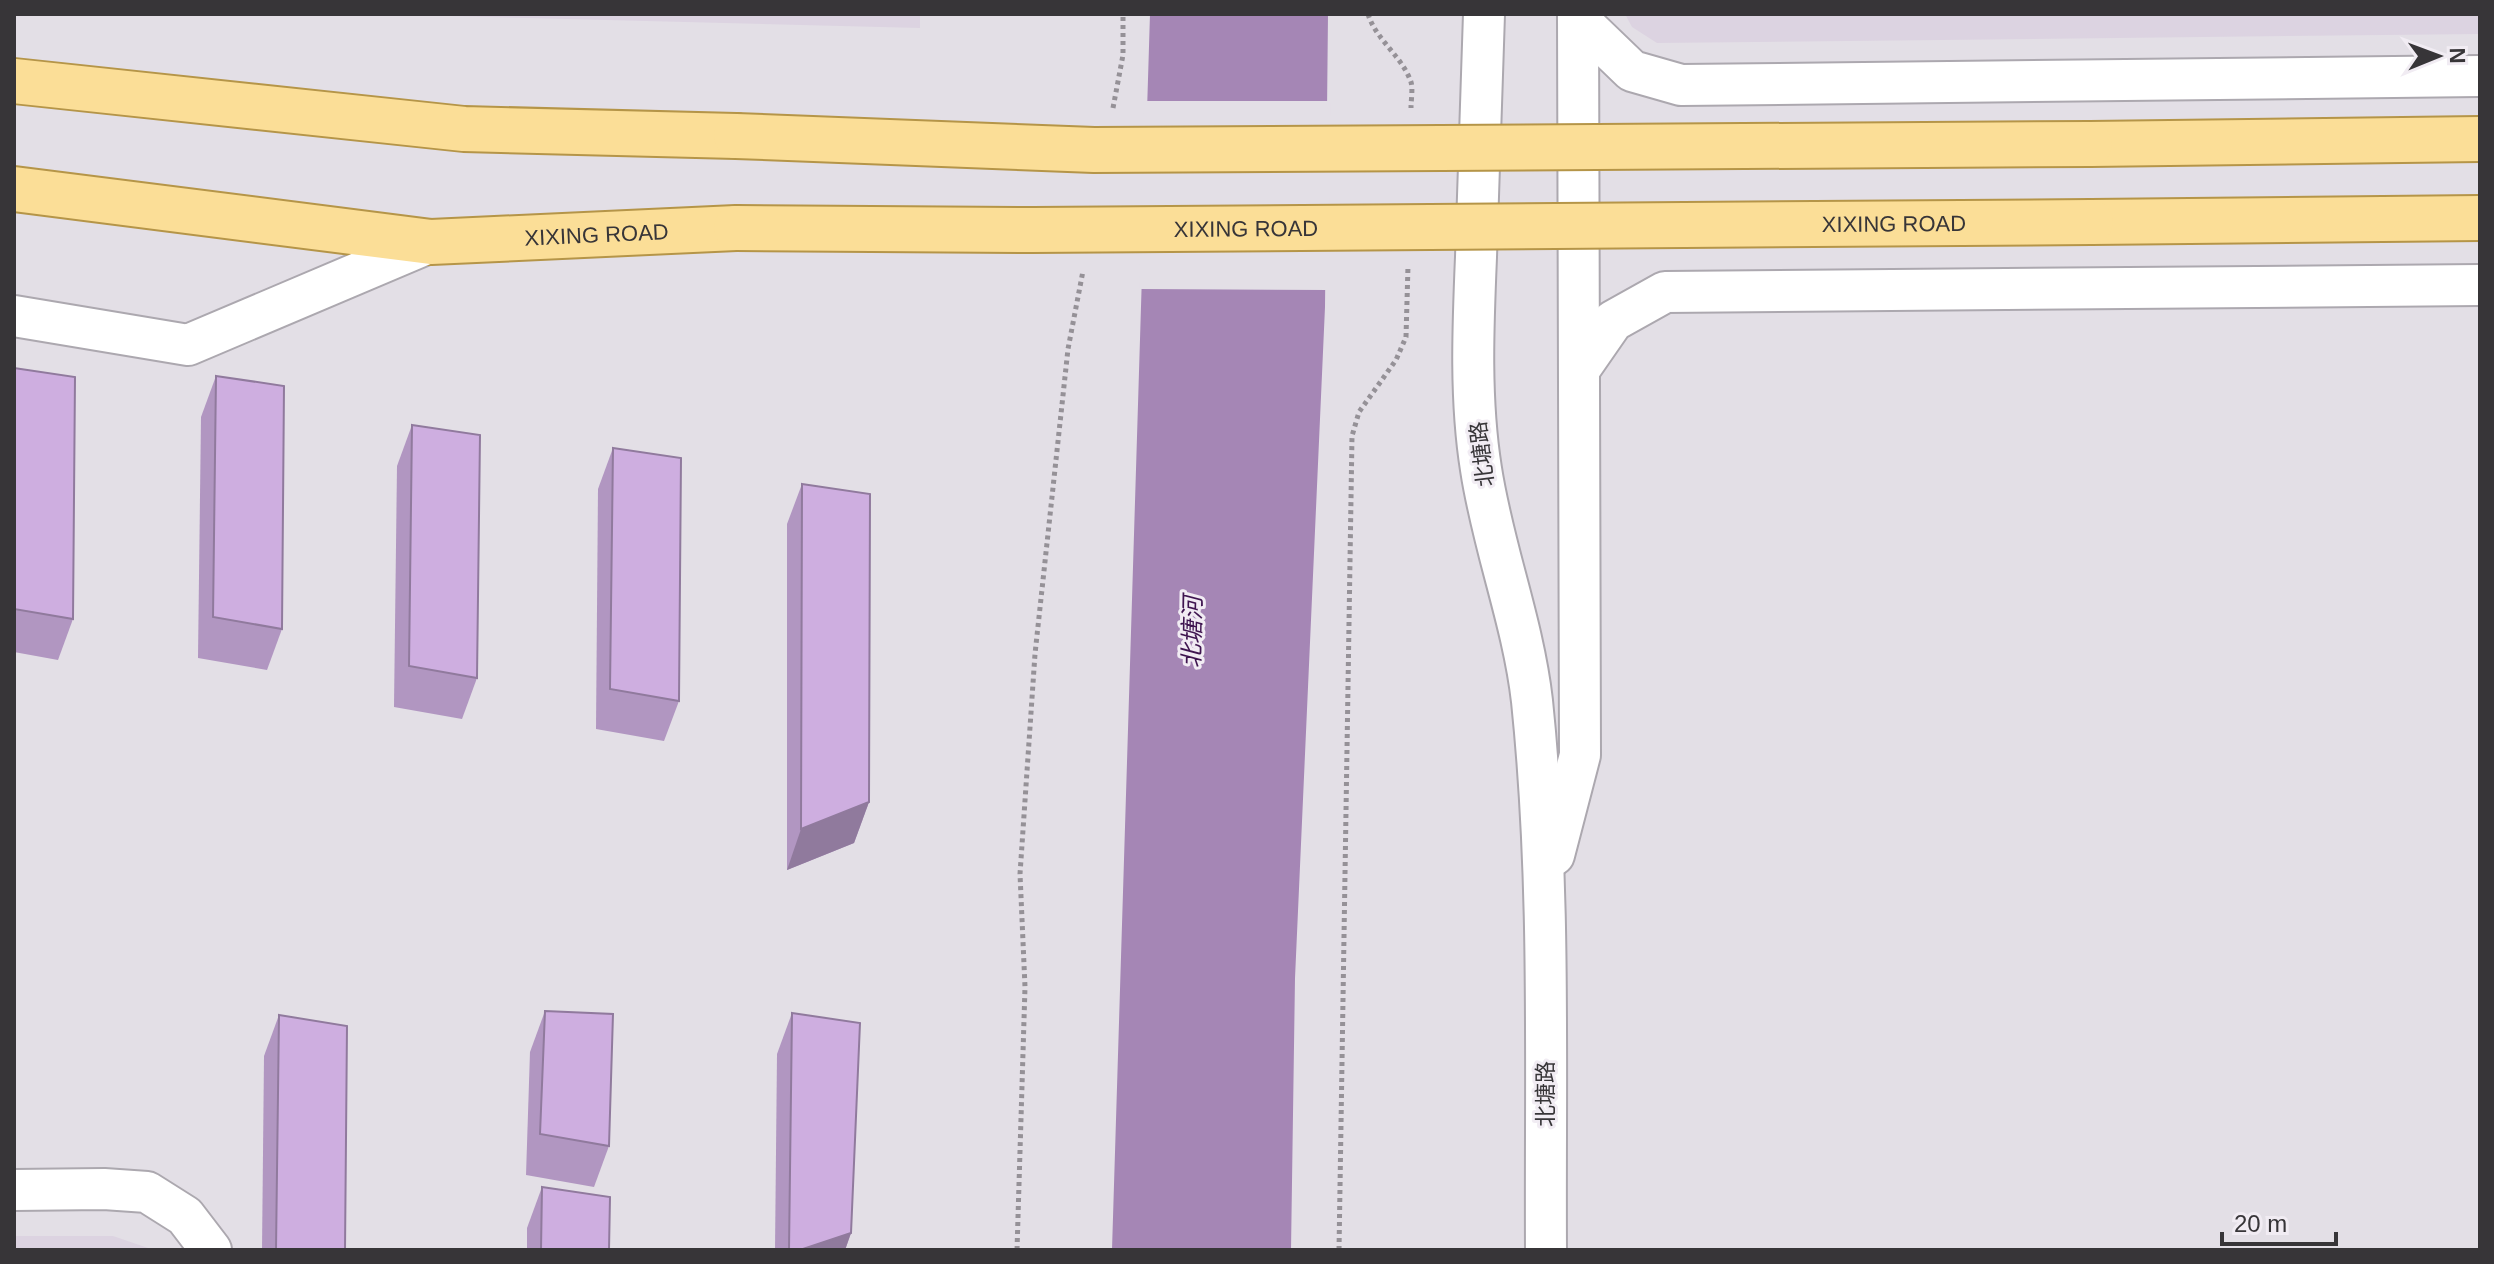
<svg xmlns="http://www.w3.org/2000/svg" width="2494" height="1264" viewBox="0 0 2494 1264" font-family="Helvetica,'Noto Sans SC',sans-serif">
  <rect width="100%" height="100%" fill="#e3dfe6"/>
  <g fill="#dcd3e1">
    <polygon points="370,14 920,14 920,28"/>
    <polygon points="1625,14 2480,14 2480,34 1657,43 1632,27"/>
    <polygon points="14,1236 113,1236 154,1250 14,1250"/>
  </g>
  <polygon fill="#a586b5" points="1150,14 1328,14 1325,307 1295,978 1291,1250 1112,1250"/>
  <polygon fill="#e3dfe6" points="1144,101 1331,101 1329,290 1139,289"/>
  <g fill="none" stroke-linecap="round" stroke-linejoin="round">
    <defs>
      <g id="minor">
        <path d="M1484,14C1481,95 1478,176 1476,257C1473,328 1470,400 1481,469C1493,548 1523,622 1532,701C1551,883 1545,1067 1546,1250"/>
        <polyline points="1578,19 1632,71 1681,85 2480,76"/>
        <polyline points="14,316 188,345 431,242"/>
        <polyline points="1579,370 1613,321 1665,292 2480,285"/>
        <polyline points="1554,855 1580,755 1578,14"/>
        <polyline points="14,1190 104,1189 147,1192 185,1216 211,1250"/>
      </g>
      <g id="major">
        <polyline points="14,81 464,129 736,136"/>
        <polyline points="2090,144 2480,139"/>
        <path id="s1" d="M14,189L431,242L736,228"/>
        <polyline points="2091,222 2480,218"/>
      </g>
    </defs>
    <use href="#minor" stroke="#aca8af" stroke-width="44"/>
    <use href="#major" stroke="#b59548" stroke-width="48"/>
    <g stroke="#959197" stroke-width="5" stroke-dasharray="4 4" stroke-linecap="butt">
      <path d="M1368,14C1376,40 1402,56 1411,82C1413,89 1411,100 1411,108"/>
      <polyline points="1113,108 1123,55 1123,14"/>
      <polyline points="1017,1250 1025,987 1020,874 1035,654 1068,349 1083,271"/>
      <polyline points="1339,1250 1352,436 1359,412 1396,360 1406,337 1408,266"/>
    </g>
    <use href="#minor" stroke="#fff" stroke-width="40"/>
    <use href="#major" stroke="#fbde97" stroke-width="44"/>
    <defs>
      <g id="major-bridge">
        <polyline points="736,136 1094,150 2090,144"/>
        <path id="s2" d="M736,228L1033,230L2091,222"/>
      </g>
    </defs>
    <use href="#major-bridge" stroke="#b59548" stroke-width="48" stroke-linecap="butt"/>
    <use href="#major-bridge" stroke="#fbde97" stroke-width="44"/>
  </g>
  <g fill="#b196c1">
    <polygon points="14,368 73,619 58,660 14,652"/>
    <polygon points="216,376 282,629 267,670 198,658 201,417"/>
    <polygon points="412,425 477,678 462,719 394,707 397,466"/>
    <polygon points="613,448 679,701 664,741 596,729 598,489"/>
    <polygon points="802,484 869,802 854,843 787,870 787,524"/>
    <polygon points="545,1011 609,1146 594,1187 526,1175 530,1052"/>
    <polygon points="792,1013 851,1233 845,1250 775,1250 777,1054"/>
    <polygon points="279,1015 345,1250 262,1250 264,1056"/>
    <polygon points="542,1187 609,1250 527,1250 527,1228"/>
  </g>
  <g fill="#907a9d">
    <polygon points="869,802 854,843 787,870 801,829"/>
    <polygon points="851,1233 845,1250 800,1250"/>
  </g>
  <g fill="#ceaee0" stroke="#907a9d" stroke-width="2">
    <polygon points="14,368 75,377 73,619 14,609"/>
    <polygon points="216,376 284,386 282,629 213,617"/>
    <polygon points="412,425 480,435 477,678 409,666"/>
    <polygon points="613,448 681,458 679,701 610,689"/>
    <polygon points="802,484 870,494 869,802 801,829"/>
    <polygon points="545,1011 613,1014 609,1146 540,1134"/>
    <polygon points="792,1013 860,1023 851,1233 800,1250 789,1250"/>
    <polygon points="279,1015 347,1026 345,1250 276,1250"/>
    <polygon points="542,1187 610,1197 609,1250 541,1250"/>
  </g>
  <g text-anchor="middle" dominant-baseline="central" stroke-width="6" stroke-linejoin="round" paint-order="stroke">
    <g font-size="22" fill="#373538" stroke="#f1ecf3">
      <text stroke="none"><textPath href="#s2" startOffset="1158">XIXING ROAD</textPath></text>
      <text stroke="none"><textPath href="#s2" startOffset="510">XIXING ROAD</textPath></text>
      <text stroke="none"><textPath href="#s1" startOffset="586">XIXING ROAD</textPath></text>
      <text transform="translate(1482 454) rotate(-97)">北塘路</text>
      <text transform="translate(1545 1094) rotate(-90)">北塘路</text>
    </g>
    <g font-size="24" font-style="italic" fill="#3e144f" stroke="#f1ecf3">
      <text transform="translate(1192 632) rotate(-89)">北塘河</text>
    </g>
  </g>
  <rect width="2494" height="1264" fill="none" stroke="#373538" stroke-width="32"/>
  <g transform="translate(2438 56) rotate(89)" stroke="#f1ecf3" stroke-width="6" paint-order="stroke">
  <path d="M0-6L14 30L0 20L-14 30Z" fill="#373538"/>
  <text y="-12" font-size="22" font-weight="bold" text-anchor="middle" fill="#373538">N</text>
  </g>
  <path d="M2222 1232v12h114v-12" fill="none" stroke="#373538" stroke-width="4"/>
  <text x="2234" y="1232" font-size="24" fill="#373538" stroke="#f1ecf3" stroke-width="6" paint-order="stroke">20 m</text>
</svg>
